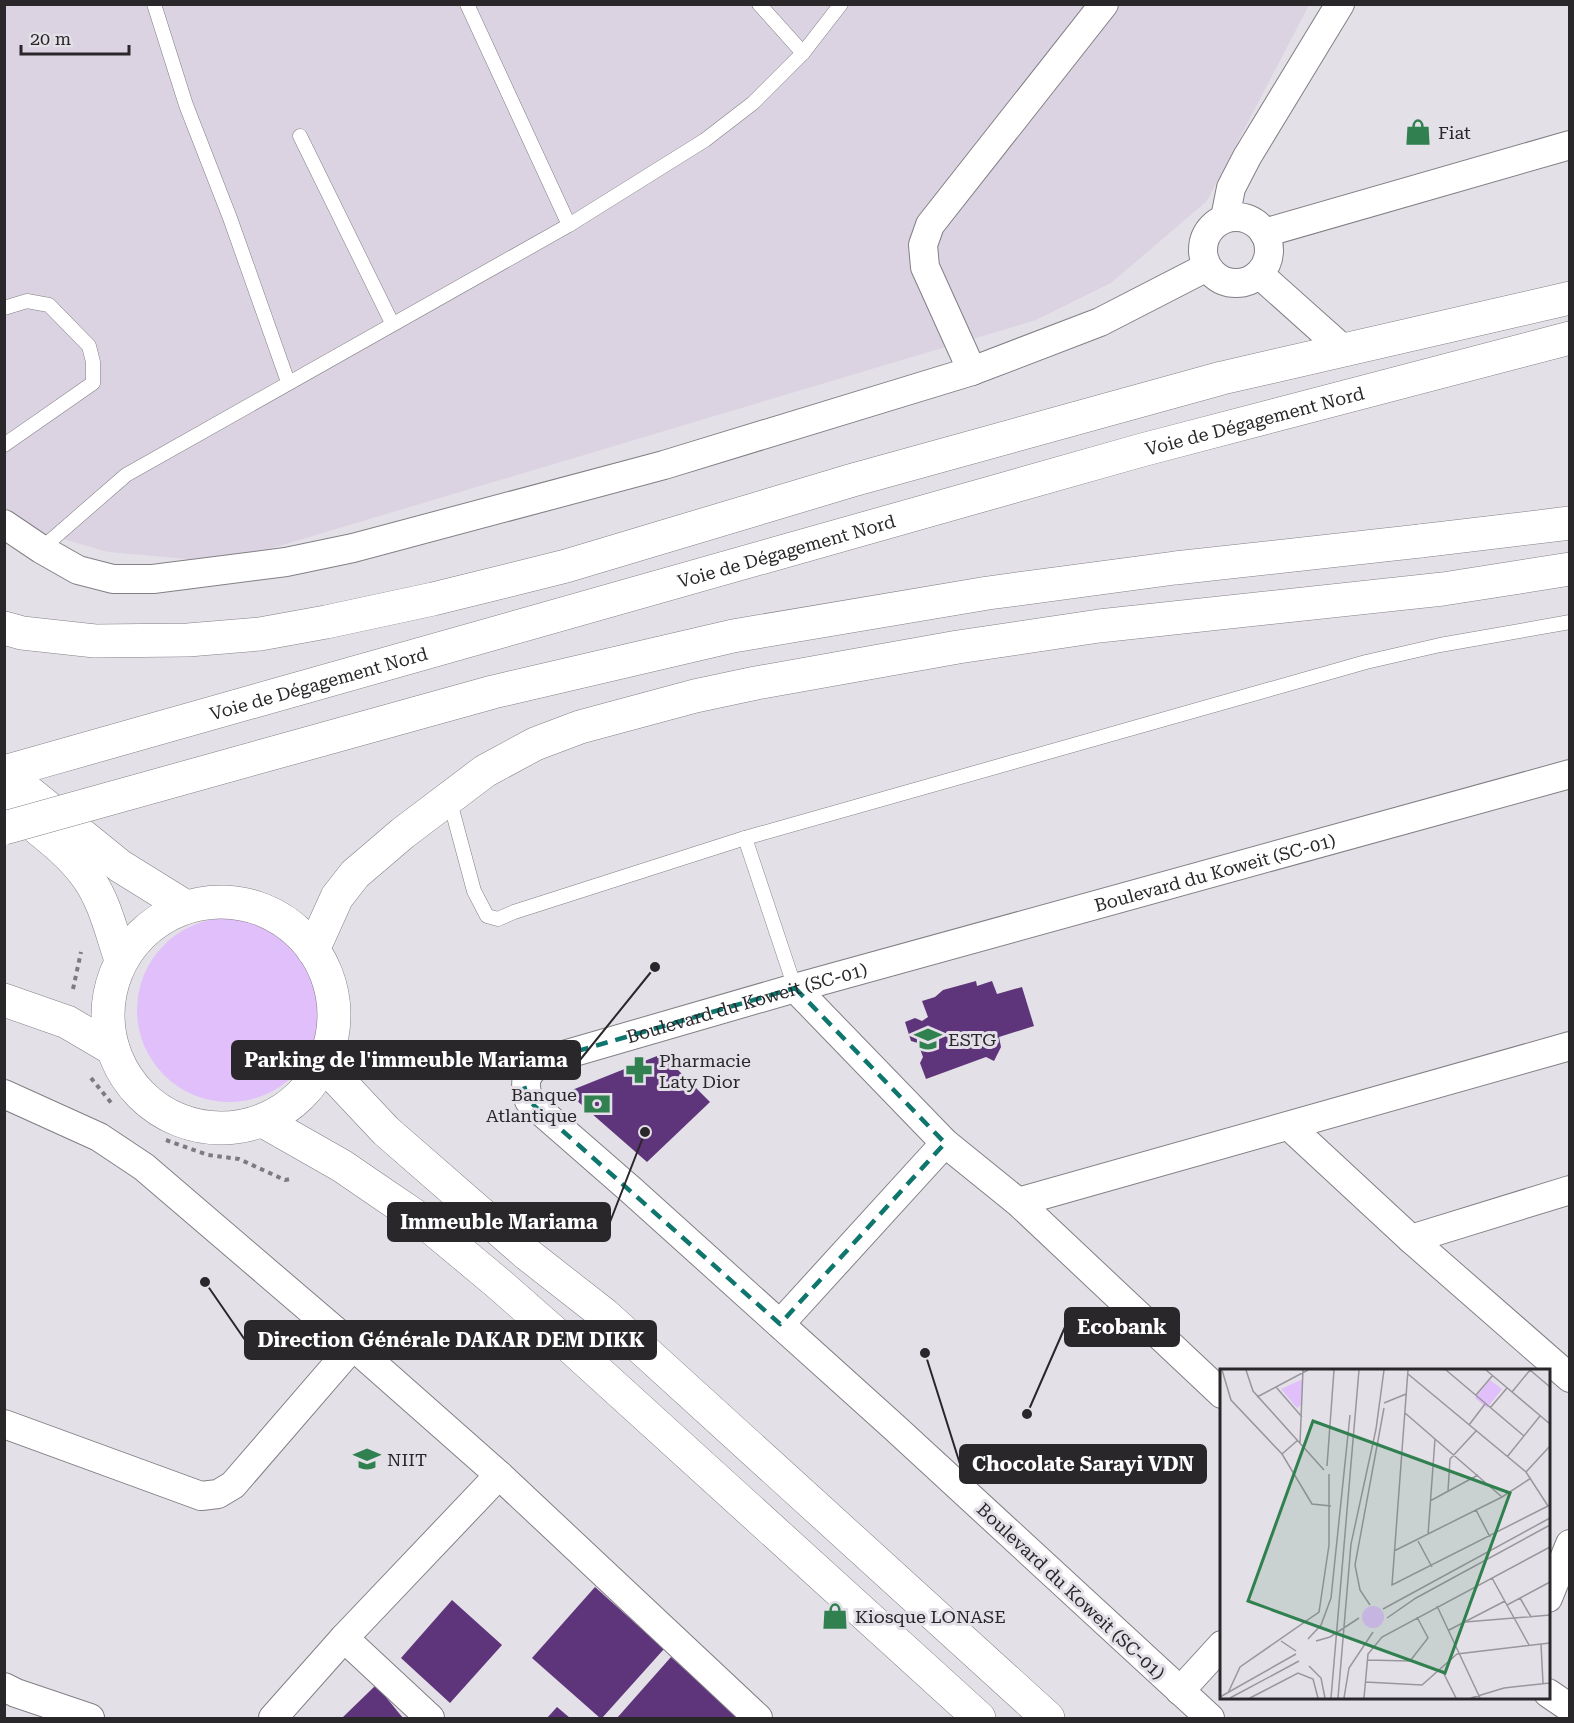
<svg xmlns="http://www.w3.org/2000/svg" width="1574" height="1723" viewBox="0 0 1574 1723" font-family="'Roboto Serif',serif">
  <rect width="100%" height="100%" fill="#e4e0e8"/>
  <polygon fill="#dbd3e1" points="4,5 1309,5 1207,201 1111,283 1036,320 229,561 187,559 108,552 25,528 5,518"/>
  <circle fill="#e0bffa" cx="229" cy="1010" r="92"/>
  <g fill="#5e347a">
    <polygon points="976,981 977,986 992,981 997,994 1022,987 1034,1026 999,1037 1001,1047 994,1061 986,1057 926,1079 920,1063 923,1057 918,1043 911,1041 905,1022 915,1018 922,1021 928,1017 922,1001 935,997 943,990"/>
    <polygon points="662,1054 710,1102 647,1162 567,1092"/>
    <polygon points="595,1587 664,1649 602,1718 600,1718 532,1658"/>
    <polygon points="452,1600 502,1645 450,1703 401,1658"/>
    <polygon points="671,1657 739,1718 617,1718"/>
    <polygon points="376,1685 403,1718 342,1718"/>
    <polygon points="557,1707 570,1718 547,1718"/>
  </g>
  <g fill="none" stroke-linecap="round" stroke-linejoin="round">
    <defs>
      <g id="service">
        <polyline points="154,4 186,105 230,218 288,382"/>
        <polyline points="467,4 569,225"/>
        <polyline points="759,4 803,53"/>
        <polyline points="300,136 392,323"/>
        <polyline points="4,308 27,301 49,305 89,346 93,362 93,383 4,445"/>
        <polyline points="41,549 126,475 569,225 705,140 753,103 803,53 841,4"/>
        <polyline points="449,798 474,891 487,916 498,919 514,912 745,838 1366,662 1440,645 1570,622"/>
        <polyline points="745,838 795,988"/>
      </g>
      <g id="minor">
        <circle cx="1236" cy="250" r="33"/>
        <polyline points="1225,218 1231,188 1247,157 1340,4"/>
        <polyline points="1264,233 1570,145"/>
        <polyline points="1259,274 1344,350"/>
        <polyline points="972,371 925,267 923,245 930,225 1104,4"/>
        <polyline points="4,524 41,549 78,570 113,579 153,579 286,562 353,548 664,465 972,371 1100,322 1207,267"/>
        <polyline points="795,988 945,1143 1018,1202 1222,1394"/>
        <polyline points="4,1094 99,1137 144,1167 353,1346 499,1475 758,1718"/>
        <polyline points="1289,1126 1411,1239 1570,1378"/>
        <polyline points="1018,1202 1570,1046"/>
        <polyline points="1411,1239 1570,1190"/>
        <polyline points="780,1324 945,1143"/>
        <polyline points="4,1424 201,1496 218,1494 233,1485 353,1346"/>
        <polyline points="1548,1598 1570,1544"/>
        <polyline points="344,1638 430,1718"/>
        <polyline points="4,1687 16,1693 90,1718"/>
        <polyline points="1180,1691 1222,1645"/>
        <polyline points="1548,1693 1570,1708"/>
        <polyline points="273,1718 344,1638 499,1475"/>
        <path id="s1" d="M1210,1718L894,1427L631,1190L529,1101C523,1080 525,1074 543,1061L795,988L1570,774"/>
      </g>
      <g id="primary">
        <polyline points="4,772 120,866 186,907"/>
        <path d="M10,806C36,828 69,850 88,878C105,902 112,934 121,960"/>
        <circle cx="221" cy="1015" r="113"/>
        <polyline points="323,1064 386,1131 527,1254 605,1315 1048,1718"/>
        <polyline points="263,1121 342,1166 380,1192 427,1224 499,1284 574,1350 979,1718"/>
      </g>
      <g id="trunk">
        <polyline points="1420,541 1570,523"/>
        <polyline points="4,628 22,633 95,641 188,640 260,634 326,622 433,599 566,566 853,480 1222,378 1570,298"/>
        <path id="s2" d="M4,772L1142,450L1570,338"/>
        <polyline points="313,950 337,897 355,874 403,833 485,771 535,744 580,727 695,696 756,683 958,647 1099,626 1443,589 1570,569"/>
        <polyline points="4,1000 67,1022 113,1049"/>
      </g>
    </defs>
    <use href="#service" stroke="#827f85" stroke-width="15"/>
    <use href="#minor" stroke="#827f85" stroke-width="30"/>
    <use href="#primary" stroke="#827f85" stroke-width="34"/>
    <use href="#trunk" stroke="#827f85" stroke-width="34"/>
    <g stroke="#7e7b80" stroke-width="4" stroke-dasharray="4.5 4.5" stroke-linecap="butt">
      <polyline points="73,989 81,952"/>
      <polyline points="91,1078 113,1105"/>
      <polyline points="166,1140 208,1155 239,1159 285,1180 291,1179"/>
    </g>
    <use href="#service" stroke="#fff" stroke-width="14"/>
    <use href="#minor" stroke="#fff" stroke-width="28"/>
    <use href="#primary" stroke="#fff" stroke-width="33"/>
    <use href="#trunk" stroke="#fff" stroke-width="33"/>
    <defs>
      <polyline id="trunk-bridge" points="4,828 493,692 733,636 988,593 1175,568 1420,541"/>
    </defs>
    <use href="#trunk-bridge" stroke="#827f85" stroke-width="34" stroke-linecap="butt"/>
    <use href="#trunk-bridge" stroke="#fff" stroke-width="33"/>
  </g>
  <path fill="none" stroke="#0f766e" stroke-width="4.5" stroke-dasharray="12 8" stroke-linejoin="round" d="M795,988L945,1143L780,1324L529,1101L524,1086L530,1071L543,1061Z"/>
  <defs>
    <symbol id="shop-bare" viewBox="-9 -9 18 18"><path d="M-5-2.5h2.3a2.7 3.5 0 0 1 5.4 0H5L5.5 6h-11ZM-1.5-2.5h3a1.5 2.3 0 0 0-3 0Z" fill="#318050" stroke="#e4e0e8" stroke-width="2.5" paint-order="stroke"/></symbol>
    <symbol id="university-bare" viewBox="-9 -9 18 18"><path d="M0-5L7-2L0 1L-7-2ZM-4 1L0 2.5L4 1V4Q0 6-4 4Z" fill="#318050" stroke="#e4e0e8" stroke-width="2.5" paint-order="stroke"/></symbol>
    <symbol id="pharmacy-bare" viewBox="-9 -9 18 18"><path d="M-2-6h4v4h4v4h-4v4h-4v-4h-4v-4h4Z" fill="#318050" stroke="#e4e0e8" stroke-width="2.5" paint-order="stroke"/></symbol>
    <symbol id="bank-bare" viewBox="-9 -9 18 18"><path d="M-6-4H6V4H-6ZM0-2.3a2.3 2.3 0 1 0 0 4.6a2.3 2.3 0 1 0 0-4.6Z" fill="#318050" stroke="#e4e0e8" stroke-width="2.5" paint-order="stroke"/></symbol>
  </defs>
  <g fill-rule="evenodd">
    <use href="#shop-bare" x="1399" y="113" width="38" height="38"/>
    <use href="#university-bare" x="909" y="1020" width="38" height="38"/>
    <use href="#pharmacy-bare" x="620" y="1051" width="38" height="38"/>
    <use href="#bank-bare" x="578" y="1085" width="38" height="38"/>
    <use href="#university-bare" x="348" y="1440" width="38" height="38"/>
    <use href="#shop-bare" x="816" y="1597" width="38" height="38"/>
  </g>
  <g text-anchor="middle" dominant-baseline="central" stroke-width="6" stroke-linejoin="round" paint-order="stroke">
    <g font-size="18" fill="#29272a" stroke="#e4e0e8" text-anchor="start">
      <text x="1438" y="132">Fiat</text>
      <text x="948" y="1039">ESTG</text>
      <text x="659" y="1060">Pharmacie<tspan x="659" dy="21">Laty Dior</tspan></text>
      <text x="577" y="1094" text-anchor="end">Banque<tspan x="577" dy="21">Atlantique</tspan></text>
      <text x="387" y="1459">NIIT</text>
      <text x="855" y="1616">Kiosque LONASE</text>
    </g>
    <g font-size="18" fill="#29272a" stroke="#e4e0e8">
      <text stroke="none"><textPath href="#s2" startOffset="1299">Voie de Dégagement Nord</textPath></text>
      <text stroke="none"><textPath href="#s2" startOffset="813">Voie de Dégagement Nord</textPath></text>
      <text stroke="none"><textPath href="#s2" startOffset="327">Voie de Dégagement Nord</textPath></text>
      <text stroke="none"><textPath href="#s1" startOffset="1664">Boulevard du Koweit (SC-01)</textPath></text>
      <text stroke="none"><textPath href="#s1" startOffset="1178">Boulevard du Koweit (SC-01)</textPath></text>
      <text transform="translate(1071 1591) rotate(43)">Boulevard du Koweit (SC-01)</text>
    </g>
  </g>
  <g transform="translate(1220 1369)">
    <rect width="330" height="330" fill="#e4e0e8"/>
    <path d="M83,10L81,36L77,39L61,20ZM270,11L282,20L267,39L255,29ZM142 248a11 11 0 1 1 22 0a11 11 0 1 1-22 0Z" fill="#e0bffa"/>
    <path fill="none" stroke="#99969c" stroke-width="1.5" d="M2,1L11,31L62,85L92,135L111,137M26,1L33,22L104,101M188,1L172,216L330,136M226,1L304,67M266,1L330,55M188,5L306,103L328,137M56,18L82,48M292,23L310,1L330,18M256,26L273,6M37,28L88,1M164,34L186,25M270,39L287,19M185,44L282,128M249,56L265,35M80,74L83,1M62,85L78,71M287,88L320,47M107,97L114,1M306,103L330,77M228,122L230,90L256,62M210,132L258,106M256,141L270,168M208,166L215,70M198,172L212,198M174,182L282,128L311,109M272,209L309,276M300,229L311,248M150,236L140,221L135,196L164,39M287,236L330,213M217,237L260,329M163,240L330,149M167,249L196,229L330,156M245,253L330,246M229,261L285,232M88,270L101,256L111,229L130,46M61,272L76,282M96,272L110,268L139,249M321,275L323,314M147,291L190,292L208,269L197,248M89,297L101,309L105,329M222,301L236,329M145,313L202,316L237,285L330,274M8,324L20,298L99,243L109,176V105M0,328L76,285M10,329L79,292M30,329L78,304L93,310L98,329M111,329L139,1M118,329L131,175L156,60L164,1M124,329L129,299L153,263M144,329L148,285L162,268L330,178M251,329L284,319L330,314"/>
    <path fill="#318050" fill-opacity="0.15" stroke="#318050" stroke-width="3" d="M93,52L290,124L225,304L28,232Z"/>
    <rect width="330" height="330" fill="none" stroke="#29272a" stroke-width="3"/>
  </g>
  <path fill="none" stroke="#29272a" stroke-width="2" d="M655 967L580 1060M645 1132L610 1222M1027 1414L1065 1327M205 1282L245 1340M925 1353L960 1464"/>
  <g fill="#29272a" stroke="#e4e0e8" stroke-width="2">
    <circle cx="655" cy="967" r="6"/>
    <circle cx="645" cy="1132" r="6"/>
    <circle cx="1027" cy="1414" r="6"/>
    <circle cx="205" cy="1282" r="6"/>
    <circle cx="925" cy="1353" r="6"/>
  </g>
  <g fill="#29272a" stroke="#29272a" stroke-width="2">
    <rect x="232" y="1041" width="348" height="38" rx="6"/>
    <rect x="388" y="1203" width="222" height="38" rx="6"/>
    <rect x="1065" y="1308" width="114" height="38" rx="6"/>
    <rect x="245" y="1321" width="411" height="38" rx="6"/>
    <rect x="960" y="1445" width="246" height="38" rx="6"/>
  </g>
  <g font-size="20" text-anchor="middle" font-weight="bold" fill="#fff">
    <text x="406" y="1067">Parking de l'immeuble Mariama</text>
    <text x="499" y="1229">Immeuble Mariama</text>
    <text x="1122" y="1334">Ecobank</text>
    <text x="451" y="1347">Direction Générale DAKAR DEM DIKK</text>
    <text x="1083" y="1471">Chocolate Sarayi VDN</text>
  </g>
  <rect width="1574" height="1723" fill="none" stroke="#29272a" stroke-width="12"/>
  <path d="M21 45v9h108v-9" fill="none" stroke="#29272a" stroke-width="3"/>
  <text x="30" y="45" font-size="18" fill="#29272a" stroke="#e4e0e8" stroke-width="4.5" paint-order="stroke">20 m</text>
</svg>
